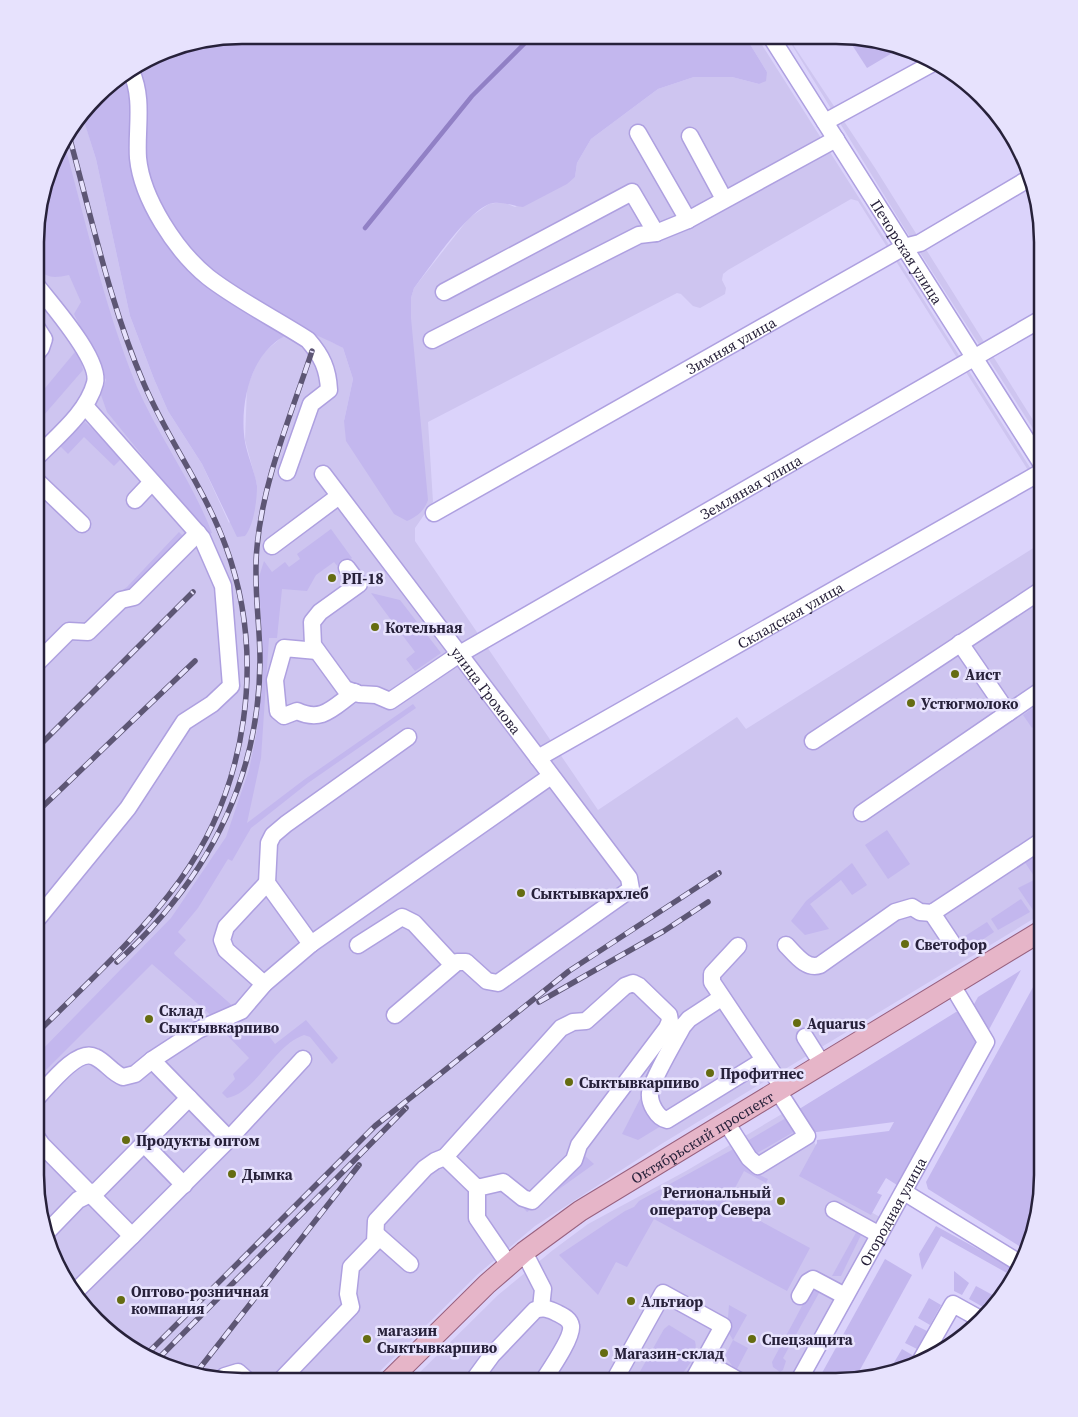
<svg xmlns="http://www.w3.org/2000/svg" width="1078" height="1417" viewBox="0 0 1078 1417" font-family="'Source Serif 4',serif">
  <rect width="100%" height="100%" fill="#dbd3fb"/>
  <g fill="#cec5f0">
    <polygon points="317,35 350,37 381,35 354,46 329,42"/>
    <polygon points="745,36 757,37 1043,488 1043,494 858,201 851,199 728,270 723,274 722,280 726,288 725,294 700,308 693,306 681,294 677,293 428,422 433,502 415,528 415,541 598,810 737,717 746,729 1043,542 1043,913 663,1143 535,1226 478,1274 370,1381 215,1380 127,1347 87,1312 56,1267 35,1175 37,215 63,139 82,114 96,159 130,316 154,379 168,411 202,464 229,523 257,485 245,440 247,387 260,356 282,337 311,331 343,348 353,379 344,421 411,318 411,298 414,288 469,218 489,204 502,202 515,207 575,177 577,163 591,139 658,89 694,77 732,77 759,84 767,72"/>
    <polygon points="787,37 791,37 794,46 875,168 1043,436 1043,444 908,234"/>
    <polygon points="792,1108 841,1184 845,1198 880,1217 789,1382 411,1381 498,1295 553,1250 588,1224 686,1171"/>
  </g>
  <g fill="#c3b7ee">
    <path d="M242,35H317L329,42L354,45L381,35L745,36L767,72L766,81L759,84L732,77H694L658,89L591,139L577,163L575,177L567,184L523,207C512,206 500,200 489,204C465,214 431,266 414,288L411,298V318L428,500C424,511 418,516 407,521L394,514L346,441L344,421L353,379L343,348C315,334 297,322 271,346C247,368 240,411 245,442C247,454 256,476 257,486C257,500 254,525 245,536L237,537L202,464L168,411L154,379L130,316L96,159L82,115L106,86L175,46Z"/>
    <path d="M847,37C861,37 885,39 894,52L867,68Z"/>
    <path d="M63,139C86,222 104,307 137,387C159,437 192,481 212,533L207,535L107,412L101,395L106,380L74,314L81,302L69,275C54,278 47,279 37,267V215Z"/>
    <polygon points="75,352 81,360 83,370 37,423 36,399"/>
    <polygon points="85,422 122,458 114,466 84,437 68,454 60,446"/>
    <polygon points="331,529 352,558 339,568 334,562 316,575 307,591 282,589 277,638 269,638 261,758 247,823 305,779 413,704 416,708 308,783 251,828 232,861 228,859 198,908 178,932 186,940 174,953 175,955 235,1008 213,1017 152,964 35,1081 35,1057 171,918 226,837 249,770 257,731 263,673 259,577 264,561 272,572 285,562 289,567 300,559 297,554"/>
    <polygon points="179,532 185,538 132,593 112,598 127,587"/>
    <polygon points="371,593 400,600 441,653 415,671 406,659 415,652"/>
    <polygon points="1043,701 1043,720 1032,728 1023,715"/>
    <polygon points="887,830 910,864 888,879 865,845"/>
    <polygon points="1043,843 1043,904 1033,910 1018,888 1036,879 1022,858"/>
    <polygon points="852,863 867,885 852,895 841,880 810,904 829,929 805,935 791,921 806,901"/>
    <polygon points="1021,899 1030,912 998,930 991,919"/>
    <polygon points="987,922 994,932 969,949 962,938"/>
    <polygon points="1043,969 1043,1189 1032,1242 1027,1251 928,1189 926,1182"/>
    <polygon points="1021,970 985,1037 973,1006 978,997"/>
    <polygon points="962,1011 984,1041 907,1178 897,1185 886,1178 877,1193 882,1195 871,1215 799,1176 817,1143 817,1140 889,1131 894,1122 809,1133 796,1111 956,1012"/>
    <path d="M306,1020L338,1058L332,1064L310,1037L304,1035C274,1045 256,1093 227,1098L222,1093L235,1079L233,1074L249,1058L226,1034L232,1028H235L245,1036L260,1024L275,1044Z"/>
    <polygon points="641,1097 661,1126 638,1140 622,1134"/>
    <polygon points="791,1115 799,1129 752,1156 744,1143"/>
    <polygon points="739,1146 751,1171 768,1179 766,1183 744,1171 727,1203 810,1248 787,1291 654,1219 627,1267 616,1262 598,1295 559,1255 625,1211 634,1207 639,1201"/>
    <polygon points="585,1156 594,1164 527,1212 520,1204 545,1195"/>
    <polygon points="936,1226 1018,1271 1014,1277 941,1236 922,1270 919,1254"/>
    <polygon points="858,1229 862,1233 841,1276 832,1276"/>
    <polygon points="885,1259 912,1275 856,1377 836,1382 817,1382"/>
    <polygon points="954,1271 969,1283 962,1295 954,1291"/>
    <polygon points="976,1286 1000,1299 990,1311 969,1299"/>
    <polygon points="817,1290 819,1293 783,1358 786,1361 783,1370 780,1372 773,1367 772,1362 810,1291"/>
    <polygon points="929,1298 941,1305 930,1325 918,1318"/>
    <polygon points="729,1305 747,1315 733,1340 748,1348 736,1371 725,1356 733,1340 727,1330"/>
    <path d="M669,1325L695,1341C699,1357 685,1369 676,1382L638,1381V1375L664,1329Z"/>
    <polygon points="915,1325 927,1331 917,1349 905,1343"/>
    <polygon points="902,1349 914,1356 909,1365 896,1368 892,1366"/>
  </g>
  <g fill="none" stroke-linecap="round" stroke-linejoin="round">
    <polyline stroke="#9180c5" stroke-width="4.5" points="365,228 472,96 532,36"/>
    <defs>
      <g id="minor">
        <path id="s1" d="M771,37L1043,466"/>
        <path d="M131,71C144,99 136,129 138,158C142,199 176,251 208,277C236,299 277,320 308,340C322,356 328,369 329,390L311,404L287,472"/>
        <polyline points="825,122 933,63"/>
        <polyline points="638,133 688,220"/>
        <polyline points="690,136 724,199"/>
        <polyline points="444,292 632,192 656,233"/>
        <polyline points="432,340 639,235 656,233 688,220 836,139"/>
        <polyline points="37,353 41,348 44,339 37,328"/>
        <path d="M36,458C57,436 87,413 95,383C101,360 51,304 37,286"/>
        <path id="s2" d="M323,474L629,878L631,889L498,983L487,981L466,962H457L395,1015"/>
        <polyline points="36,480 82,524"/>
        <polyline points="135,500 152,482"/>
        <path id="s3" d="M434,513L904,247L920,243L1028,179"/>
        <polyline points="272,546 339,496"/>
        <path id="s4" d="M347,568L359,584L320,612L312,622L313,645L345,689L359,694L376,695L390,701L458,655L1043,318"/>
        <polyline points="960,643 1008,713"/>
        <path d="M317,651L284,648L275,680L278,711L284,716L297,711C323,723 333,707 355,692"/>
        <polyline points="36,664 69,631 88,632 121,600 134,597 198,533"/>
        <polyline points="408,737 286,824 273,835 269,843 267,883 311,944 551,776"/>
        <polyline points="813,741 1043,589"/>
        <path id="s5" d="M538,758L1043,471"/>
        <polyline points="862,813 1043,689"/>
        <polyline points="932,913 952,943"/>
        <polyline points="35,922 128,808 184,722 212,704 231,686 223,586 202,538 85,406"/>
        <polyline points="358,945 402,917 414,923 453,965"/>
        <path d="M786,945C795,954 806,970 820,965L895,912L912,907L920,912L932,913L1043,840"/>
        <polyline points="738,946 712,974 712,982 783,1088"/>
        <polyline points="264,984 226,950 222,940 226,927 267,883"/>
        <path d="M721,998L689,1019L683,1026C676,1039 651,1081 650,1093C649,1103 657,1118 667,1120L764,1060"/>
        <polyline points="805,1037 822,1064"/>
        <polyline points="152,1060 229,1139"/>
        <path d="M35,1100C47,1088 77,1047 95,1057C106,1062 112,1073 123,1077L135,1074L152,1060L198,1030L241,1011L264,984L311,944"/>
        <polyline points="726,1122 749,1158 758,1166 807,1136 778,1091"/>
        <polyline points="35,1135 42,1145 132,1236 229,1139 303,1059"/>
        <polyline points="144,1144 184,1185"/>
        <polyline points="477,1188 503,1182 523,1198 532,1201 574,1160 579,1145 667,1028 670,1021 669,1015 639,986 633,983 625,986 586,1021 573,1022 561,1028 445,1157 477,1188 477,1218 509,1265"/>
        <polyline points="904,1192 1021,1264"/>
        <polyline points="834,1210 878,1234"/>
        <polyline points="48,1231 78,1200 98,1190 189,1098"/>
        <polyline points="376,1234 410,1264"/>
        <polyline points="524,1252 543,1289 541,1308"/>
        <polyline points="74,1293 132,1236"/>
        <polyline points="800,1296 808,1282 813,1279 845,1296"/>
        <polyline points="704,1361 741,1382"/>
        <polyline points="920,1362 953,1304 982,1320"/>
        <polyline points="220,1380 225,1376 238,1372 247,1380"/>
        <polyline points="281,1380 351,1307 348,1294 351,1267 375,1242 376,1221 425,1168 435,1161 445,1157"/>
        <path d="M473,1381L492,1355L535,1310C544,1307 549,1309 557,1313C563,1316 570,1319 571,1326C573,1337 550,1370 543,1381"/>
        <polyline points="614,1381 663,1293 723,1326 692,1382"/>
        <path id="s6" d="M798,1382L986,1042L952,985"/>
      </g>
      <g id="major">
        <path id="s7" d="M389,1381L487,1284L524,1252L580,1211L1043,930"/>
      </g>
    </defs>
    <use href="#minor" stroke="#aea0e0" stroke-width="19"/>
    <use href="#major" stroke="#98617f" stroke-width="22"/>
    <use href="#minor" stroke="#fff" stroke-width="16"/>
    <use href="#major" stroke="#e6b5c8" stroke-width="20"/>
    <defs>
      <g id="rail">
        <polyline points="36,749 193,592"/>
        <polyline points="36,813 195,661"/>
        <path d="M117,962C205,882 259,782 260,661C260,623 253,585 257,547C263,480 291,415 312,351"/>
        <polyline points="539,1002 664,931 708,902"/>
        <path d="M35,1035C85,985 139,937 180,880C248,786 266,656 226,547C205,489 168,440 144,384C110,305 91,215 68,132"/>
        <polyline points="147,1354 375,1126 569,971 719,873"/>
        <polyline points="158,1359 406,1108"/>
        <polyline points="196,1373 359,1165"/>
      </g>
    </defs>
    <use href="#rail" stroke="#5d5674" stroke-width="5.5"/>
    <use href="#rail" stroke="#e7e2fd" stroke-width="4" stroke-dasharray="11" stroke-linecap="butt"/>
  </g>
  <g fill="#656c11" stroke="#e7e2fd" stroke-width="2">
    <circle cx="332" cy="578" r="5"/>
    <circle cx="375" cy="627" r="5"/>
    <circle cx="955" cy="674" r="5"/>
    <circle cx="911" cy="703" r="5"/>
    <circle cx="521" cy="893" r="5"/>
    <circle cx="905" cy="944" r="5"/>
    <circle cx="149" cy="1019" r="5"/>
    <circle cx="797" cy="1023" r="5"/>
    <circle cx="710" cy="1073" r="5"/>
    <circle cx="569" cy="1082" r="5"/>
    <circle cx="126" cy="1140" r="5"/>
    <circle cx="232" cy="1174" r="5"/>
    <circle cx="781" cy="1201" r="5"/>
    <circle cx="121" cy="1300" r="5"/>
    <circle cx="631" cy="1301" r="5"/>
    <circle cx="367" cy="1339" r="5"/>
    <circle cx="752" cy="1339" r="5"/>
    <circle cx="604" cy="1353" r="5"/>
  </g>
  <g text-anchor="middle" dominant-baseline="central" stroke-width="5" stroke-linejoin="round" paint-order="stroke">
    <g font-size="15" fill="#27213a" stroke="#e7e2fd">
      <text stroke="none"><textPath href="#s1" startOffset="254">Печорская улица</textPath></text>
      <text stroke="none"><textPath href="#s3" startOffset="341">Зимняя улица</textPath></text>
      <text stroke="none"><textPath href="#s4" startOffset="625">Земляная улица</textPath></text>
      <text stroke="none"><textPath href="#s5" startOffset="290">Складская улица</textPath></text>
      <text stroke="none"><textPath href="#s2" startOffset="271">улица Громова</textPath></text>
      <text stroke="none"><textPath href="#s7" startOffset="399">Октябрьский проспект</textPath></text>
      <text stroke="none"><textPath href="#s6" startOffset="195">Огородная улица</textPath></text>
    </g>
    <g font-size="15" font-weight="bold" fill="#27213a" stroke="#e7e2fd" text-anchor="start">
      <text x="342" y="578">РП-18</text>
      <text x="385" y="627">Котельная</text>
      <text x="965" y="674">Аист</text>
      <text x="921" y="703">Устюгмолоко</text>
      <text x="531" y="893">Сыктывкархлеб</text>
      <text x="915" y="944">Светофор</text>
      <text x="159" y="1010">Склад<tspan x="159" dy="17">Сыктывкарпиво</tspan></text>
      <text x="807" y="1023">Aquarus</text>
      <text x="720" y="1073">Профитнес</text>
      <text x="579" y="1082">Сыктывкарпиво</text>
      <text x="136" y="1140">Продукты оптом</text>
      <text x="242" y="1174">Дымка</text>
      <text x="771" y="1192" text-anchor="end">Региональный<tspan x="771" dy="17">оператор Севера</tspan></text>
      <text x="131" y="1291">Оптово-розничная<tspan x="131" dy="17">компания</tspan></text>
      <text x="641" y="1301">Альтиор</text>
      <text x="377" y="1330">магазин<tspan x="377" dy="17">Сыктывкарпиво</tspan></text>
      <text x="762" y="1339">Спецзащита</text>
      <text x="614" y="1353">Магазин-склад</text>
    </g>
  </g>
  <path d="M0 0H1078V1417H0ZM242 44H836A198 198 0 0 1 1034 242V1175A198 198 0 0 1 836 1373H242A198 198 0 0 1 44 1175V242A198 198 0 0 1 242 44Z" fill="#e7e2fd" fill-rule="evenodd"/>
  <path fill="none" stroke="#27213a" stroke-width="2.5" d="M242 44H836A198 198 0 0 1 1034 242V1175A198 198 0 0 1 836 1373H242A198 198 0 0 1 44 1175V242A198 198 0 0 1 242 44Z"/>
</svg>
